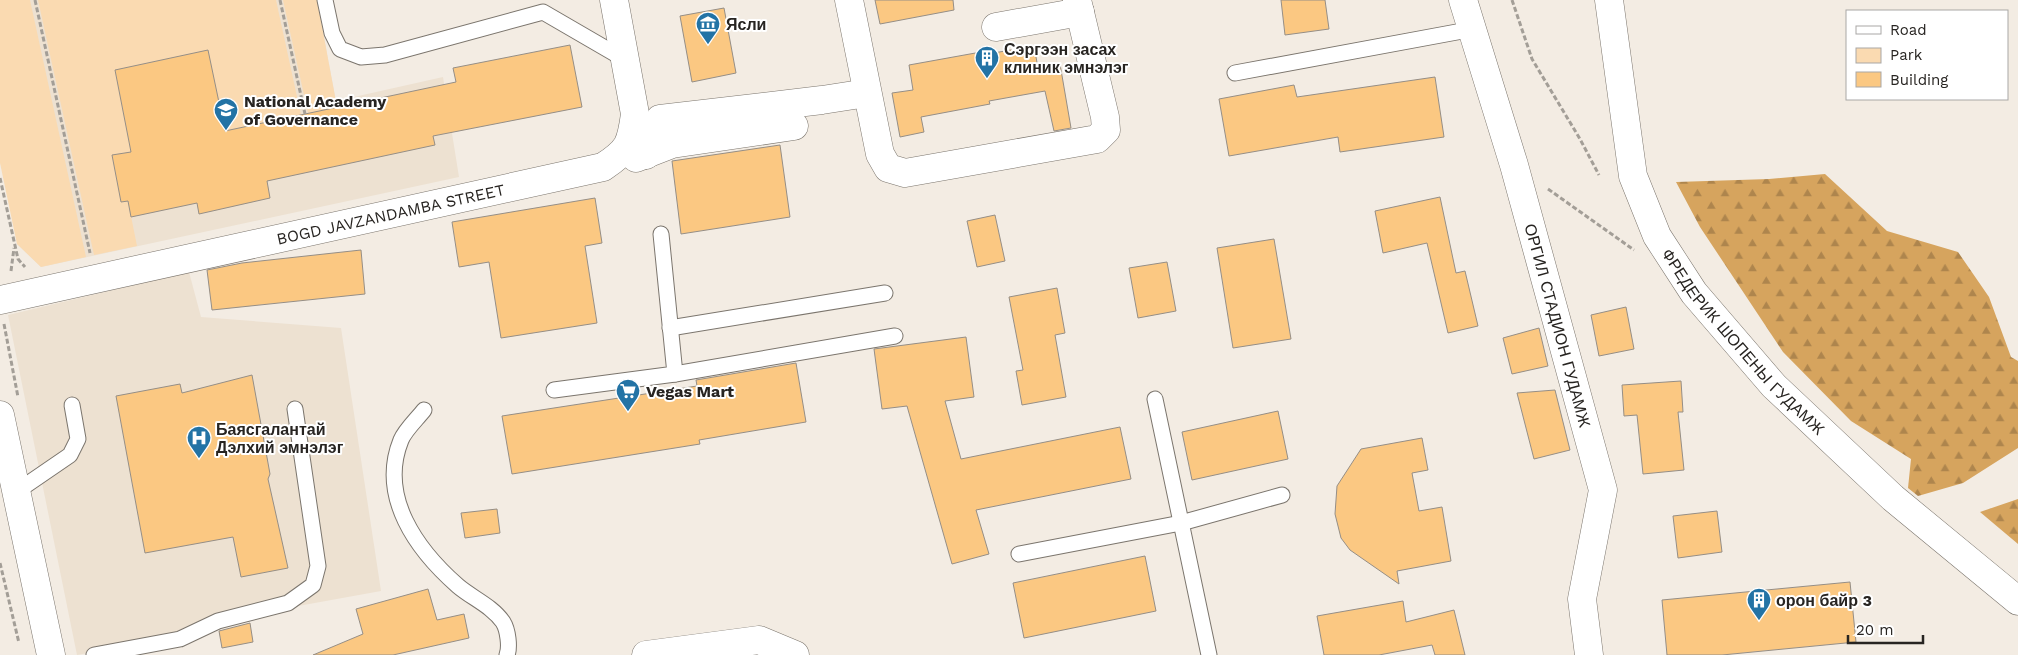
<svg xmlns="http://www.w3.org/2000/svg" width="2018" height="655" viewBox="0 0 2018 655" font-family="'Work Sans',sans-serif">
  <defs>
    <pattern id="forest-firs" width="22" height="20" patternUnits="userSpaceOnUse" patternTransform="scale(1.25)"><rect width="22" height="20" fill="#d6a45e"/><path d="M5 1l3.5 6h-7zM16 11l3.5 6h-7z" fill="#ae854d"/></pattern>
  </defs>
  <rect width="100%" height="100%" fill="#f3ece3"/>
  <g fill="#ede1d1">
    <polygon points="0,0 317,0 336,101 443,77 459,177 41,267 17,244"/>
    <polygon points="189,272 201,317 341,328 381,591 210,622 207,631 77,655 8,315"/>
  </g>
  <g fill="#fadab1">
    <polygon points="0,0 30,0 86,257 41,267 17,244 0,163"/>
    <polygon points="38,0 276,0 301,115 225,131 208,50 115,70 131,152 112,156 121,202 128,201 137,246 94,255"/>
    <polygon points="283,0 317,0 337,107 308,113"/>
  </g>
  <g fill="url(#forest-firs)">
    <polygon points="1825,174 1887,231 1958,252 1989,297 2011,357 2018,361 2018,448 1963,483 1918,496 1908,488 1911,459 1851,421 1783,352 1700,227 1676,182 1769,179"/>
    <polygon points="2018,499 2018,544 1980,512"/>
  </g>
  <g fill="#fbc882" stroke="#958e86">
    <polygon points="875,0 953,0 954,10 880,24"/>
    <polygon points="1281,0 1325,0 1329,29 1285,35"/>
    <polygon points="724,8 736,73 692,82 680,16"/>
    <polygon points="570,45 582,107 433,136 435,145 267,181 270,198 199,214 197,203 131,217 128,201 121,202 112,155 131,152 115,70 208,50 225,131 456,82 453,68"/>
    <polygon points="1034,46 1038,68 1060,64 1071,128 1054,131 1045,91 989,101 990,104 921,117 924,132 900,137 892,93 913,90 909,65 981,52 982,55"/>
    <polygon points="1435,77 1444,137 1340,152 1338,137 1229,156 1219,99 1294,85 1297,97"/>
    <polygon points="780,145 790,217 681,234 672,161"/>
    <polygon points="1440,197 1456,273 1465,271 1478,326 1448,333 1427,243 1383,253 1375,211"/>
    <polygon points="595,198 602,243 585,246 597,323 501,338 489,262 459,267 452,222"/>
    <polygon points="995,215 1005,261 977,267 967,221"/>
    <polygon points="1274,239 1291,339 1233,348 1217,248"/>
    <polygon points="361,250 365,294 212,310 207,270 242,263"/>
    <polygon points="1167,262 1176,311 1138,318 1129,268"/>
    <polygon points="1057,288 1065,333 1055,335 1066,397 1022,405 1016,371 1023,370 1009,297"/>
    <polygon points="1626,307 1634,349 1599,356 1591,315"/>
    <polygon points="1539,328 1548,366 1512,374 1503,338"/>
    <polygon points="966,337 974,397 945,401 961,459 1120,427 1131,479 976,510 989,554 952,564 907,406 882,409 874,349"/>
    <polygon points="796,363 806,422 699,440 700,444 512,474 502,416 697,386 696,380"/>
    <polygon points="252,375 270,474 268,479 288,568 241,577 233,537 145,553 116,396 180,384 182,393"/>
    <polygon points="1681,381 1683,412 1678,412 1684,470 1643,474 1637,415 1624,416 1622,385"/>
    <polygon points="1555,390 1570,450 1534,459 1517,393"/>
    <polygon points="1278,411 1288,459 1192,480 1182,432"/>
    <polygon points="1422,438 1428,470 1412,473 1419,511 1442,507 1451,561 1397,571 1399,584 1350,550 1341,538 1335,514 1337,486 1361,449"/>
    <polygon points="497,509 500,533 465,538 461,513"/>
    <polygon points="1717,511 1722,552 1678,558 1673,516"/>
    <polygon points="1145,556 1156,611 1024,638 1013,583"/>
    <polygon points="1850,582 1856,642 1722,655 1667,655 1662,600"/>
    <polygon points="428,589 437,620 464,614 469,638 393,655 313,655 363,634 356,609"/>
    <polygon points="1403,601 1406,622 1454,610 1465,655 1435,655 1432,645 1379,655 1324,655 1317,616"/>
    <polygon points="250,623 253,642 222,648 219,631"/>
  </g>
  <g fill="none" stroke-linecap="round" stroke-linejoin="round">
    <defs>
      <g id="service">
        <polyline points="325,0 332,33 340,49 361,57 385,55 543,12 624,59"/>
        <polyline points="1235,73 1473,29"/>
        <polyline points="670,328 885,293"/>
        <polyline points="675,374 895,336"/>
        <polyline points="554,390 675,374 661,234"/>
        <polyline points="1155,399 1209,655"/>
        <path d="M424,410C417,419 405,430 401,440C378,497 417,550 458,586C472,598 492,606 503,622C508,630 510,647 507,655"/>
        <polyline points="16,492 70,455 78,439 72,405"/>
        <polyline points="1019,554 1181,523 1282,495"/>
        <polyline points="94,655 180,639 218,621 288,603 313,585 318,566 295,409"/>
      </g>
      <g id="minor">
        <polyline points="849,0 880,154 888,168 905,173 1097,139 1106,130 1105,117 1077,0"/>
        <path id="s1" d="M1463,0L1514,165L1603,490L1582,599L1589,655"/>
        <polyline points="996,27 1080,12"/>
        <polyline points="646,155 660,119 822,100 867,93"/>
        <polyline points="636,158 672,144 794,126"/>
        <path id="s2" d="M0,300L603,167C629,150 631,144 635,114L614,0"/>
        <polyline points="646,655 759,640 795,655"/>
      </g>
      <g id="tertiary">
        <path id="s3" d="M1609,0L1633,176L1657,236L1694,293L1774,386L1893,498L2018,601"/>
      </g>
      <polyline id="secondary" points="0,415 51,655"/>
    </defs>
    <use href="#service" stroke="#7b756d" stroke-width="17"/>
    <use href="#minor" stroke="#7b756d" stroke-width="29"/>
    <use href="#tertiary" stroke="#7b756d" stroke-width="29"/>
    <use href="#secondary" stroke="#7b756d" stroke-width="29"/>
    <g stroke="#a39e97" stroke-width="3" stroke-dasharray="5 2.5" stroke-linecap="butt">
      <polyline points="35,0 90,253"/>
      <polyline points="280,0 305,114"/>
      <polyline points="1512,0 1532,59 1580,139 1599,175"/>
      <polyline points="0,178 18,259 25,267"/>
      <polyline points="1548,189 1634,250"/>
      <polyline points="11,271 14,248"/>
      <polyline points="4,324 18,397"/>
      <polyline points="0,563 19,643"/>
    </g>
    <use href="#service" stroke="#fff" stroke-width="15"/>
    <use href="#minor" stroke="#fff" stroke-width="28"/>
    <use href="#tertiary" stroke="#fff" stroke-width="28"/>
    <use href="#secondary" stroke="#fff" stroke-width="28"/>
  </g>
  <defs>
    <symbol id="museum-pin" viewBox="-11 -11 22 30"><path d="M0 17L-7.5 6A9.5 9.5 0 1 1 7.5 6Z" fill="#2373a5" stroke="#fff"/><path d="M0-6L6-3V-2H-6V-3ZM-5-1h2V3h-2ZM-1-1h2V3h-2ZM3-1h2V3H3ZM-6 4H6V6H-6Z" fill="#fff"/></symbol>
    <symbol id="building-pin" viewBox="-11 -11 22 30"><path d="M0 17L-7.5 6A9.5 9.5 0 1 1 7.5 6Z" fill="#2373a5" stroke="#fff"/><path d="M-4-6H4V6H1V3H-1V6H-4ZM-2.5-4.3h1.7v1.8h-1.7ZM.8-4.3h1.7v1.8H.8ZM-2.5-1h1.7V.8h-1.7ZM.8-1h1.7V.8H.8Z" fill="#fff"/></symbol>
    <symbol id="university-pin" viewBox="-11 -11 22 30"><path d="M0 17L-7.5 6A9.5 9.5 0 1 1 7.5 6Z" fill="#2373a5" stroke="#fff"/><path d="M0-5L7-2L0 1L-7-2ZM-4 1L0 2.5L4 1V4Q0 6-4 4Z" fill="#fff"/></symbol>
    <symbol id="supermarket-pin" viewBox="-11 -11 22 30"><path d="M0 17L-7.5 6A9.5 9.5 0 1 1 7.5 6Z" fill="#2373a5" stroke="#fff"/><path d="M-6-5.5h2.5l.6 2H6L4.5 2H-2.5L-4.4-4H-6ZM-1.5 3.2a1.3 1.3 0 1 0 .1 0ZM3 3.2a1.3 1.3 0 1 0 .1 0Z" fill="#fff"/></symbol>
    <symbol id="hospital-pin" viewBox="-11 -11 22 30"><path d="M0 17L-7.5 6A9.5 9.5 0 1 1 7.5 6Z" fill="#2373a5" stroke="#fff"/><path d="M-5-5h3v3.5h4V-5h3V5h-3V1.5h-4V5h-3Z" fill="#fff"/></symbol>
  </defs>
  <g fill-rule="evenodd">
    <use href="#museum-pin" x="694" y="10" width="28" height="38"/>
    <use href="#building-pin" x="973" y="44" width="28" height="38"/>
    <use href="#university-pin" x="212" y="96" width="28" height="38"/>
    <use href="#supermarket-pin" x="614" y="377" width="28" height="38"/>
    <use href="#hospital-pin" x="185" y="424" width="28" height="38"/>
    <use href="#building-pin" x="1745" y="586" width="28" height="38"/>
  </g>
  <g text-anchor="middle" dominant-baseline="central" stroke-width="4" stroke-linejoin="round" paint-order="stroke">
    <g font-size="16" font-weight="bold" fill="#272421" stroke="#fff" text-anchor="start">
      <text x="726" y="24">Ясли</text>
      <text x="1004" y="49">Сэргээн засах<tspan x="1004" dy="18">клиник эмнэлэг</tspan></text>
      <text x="244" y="101">National Academy<tspan x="244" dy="18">of Governance</tspan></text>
      <text x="646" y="391">Vegas Mart</text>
      <text x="216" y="429">Баясгалантай<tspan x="216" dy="18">Дэлхий эмнэлэг</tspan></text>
      <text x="1776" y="600">орон байр 3</text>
    </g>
    <g font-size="16" fill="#272421" stroke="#fff">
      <text stroke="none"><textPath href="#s2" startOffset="400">BOGD JAVZANDAMBA STREET</textPath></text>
      <text stroke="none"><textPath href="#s1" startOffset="339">ОРГИЛ СТАДИОН ГУДАМЖ</textPath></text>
      <text stroke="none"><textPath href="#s3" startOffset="379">ФРЕДЕРИК ШОПЕНЫ ГУДАМЖ</textPath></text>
    </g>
  </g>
  <rect x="1846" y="10" width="162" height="90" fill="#ffffff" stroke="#a9a7a6"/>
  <rect x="1856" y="26" width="25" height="8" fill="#ffffff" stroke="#a9a7a6"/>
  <text x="1890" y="35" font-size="15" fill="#272421">Road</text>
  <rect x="1856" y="48" width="25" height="15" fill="#fadab1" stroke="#a9a7a6"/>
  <text x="1890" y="60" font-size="15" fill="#272421">Park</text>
  <rect x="1856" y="72" width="25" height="15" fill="#fbc882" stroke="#a9a7a6"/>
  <text x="1890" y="85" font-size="15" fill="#272421">Building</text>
  <path d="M1848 635v8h75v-8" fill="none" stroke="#272421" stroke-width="2.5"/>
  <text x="1856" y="635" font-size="15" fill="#272421" stroke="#ffffff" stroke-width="4" paint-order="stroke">20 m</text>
</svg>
